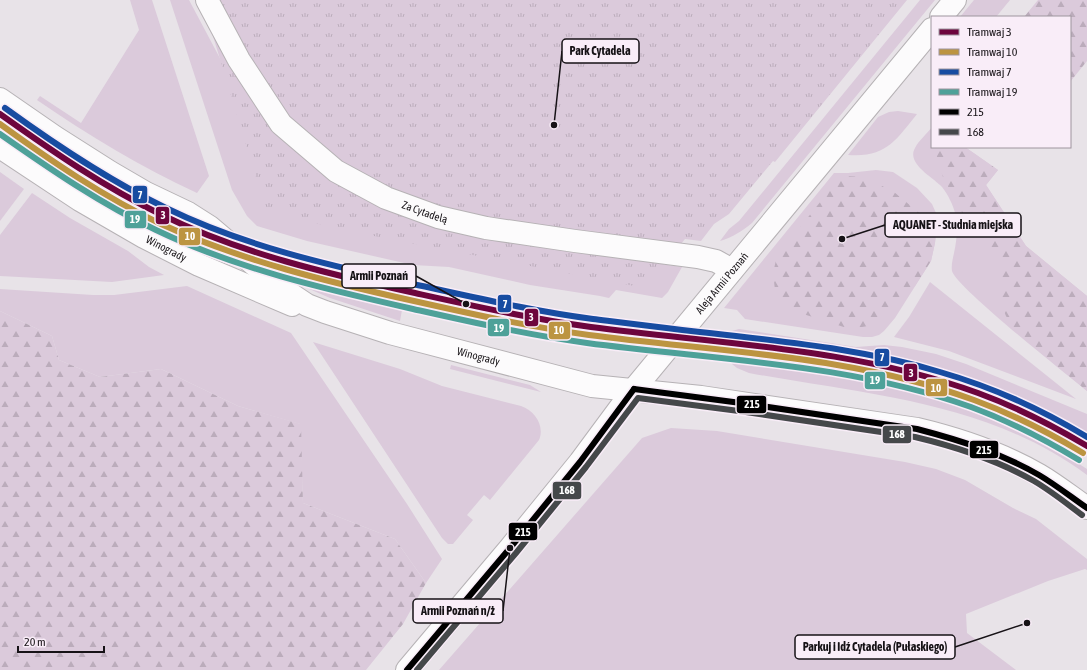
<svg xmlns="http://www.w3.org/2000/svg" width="1087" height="670" viewBox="0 0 1087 670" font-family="'Asap Condensed',sans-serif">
  <defs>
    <pattern id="forest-firs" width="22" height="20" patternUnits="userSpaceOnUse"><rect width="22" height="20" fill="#dbcadb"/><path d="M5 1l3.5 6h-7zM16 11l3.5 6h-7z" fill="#bbacbb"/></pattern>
    <pattern id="park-tufts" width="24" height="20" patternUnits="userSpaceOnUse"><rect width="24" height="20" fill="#dbcadb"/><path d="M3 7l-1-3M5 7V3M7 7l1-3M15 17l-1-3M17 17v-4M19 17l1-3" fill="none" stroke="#bbacbb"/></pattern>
  </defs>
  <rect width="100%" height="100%" fill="#e8e3e8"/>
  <g fill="#dbcadb">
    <path d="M130,0H152L209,176L197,193C141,167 88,135 37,100L40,96L81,123L139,30Z"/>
    <polygon points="170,0 189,0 248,111 438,233 682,267 668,292 662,298 616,290 609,298 600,296 530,285 449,267 413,265 307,241 257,226 247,216 232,190"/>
    <path d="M920,0H935L752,223C742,231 733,237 720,241L729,229L739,221Z"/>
    <polygon points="974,0 1010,0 996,17 960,17"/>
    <path d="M0,111L91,173L124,192L196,227L221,250L228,259C190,244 151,229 116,209C76,186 38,161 0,135Z"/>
    <path d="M898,111L917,114C896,140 886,158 848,155L878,117L889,112Z"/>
    <path d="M932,127V147H965L998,170L986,185L1026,246L1087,296V391C1067,375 956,287 952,271C951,265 953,258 954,253C958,234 959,217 950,200C948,195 945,191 942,187C933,177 906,164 915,148C919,140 927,134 932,127Z"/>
    <polygon points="876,170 893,172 917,188 932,204 936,213 937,222 935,243 931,261 895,318 884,331 879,335 872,337 863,337 745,319 737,310 724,308 834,173 848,173"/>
    <polygon points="0,172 24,189 0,221"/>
    <polygon points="32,193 70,218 128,251 149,267 164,275 112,282 0,276 0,235"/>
    <polygon points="259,250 301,262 408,288 403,306 294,280"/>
    <polygon points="930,282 1076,399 949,351 894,337 909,317"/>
    <polygon points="187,286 291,333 407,504 442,559 426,583 395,539 303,503 300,424 238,406 161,369 100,377 59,360 52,336 0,311 0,289 93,295 114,295"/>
    <polygon points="307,288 402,310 400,321 330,298"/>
    <polygon points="426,292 526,314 592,324 590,343 497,327 422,310"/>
    <path d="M739,329L856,347L884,345L902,347L936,354L966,364L1087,414V439C1035,409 982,381 924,367C857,351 787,343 718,335Z"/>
    <path d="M313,342L400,369L442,386L521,406C535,411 545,426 539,440L490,500L484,495L467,515L473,520L453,544H448L442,538Z"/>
    <path d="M732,361C795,370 857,377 918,393C978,409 1036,435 1087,469V475C987,401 867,395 749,373L737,368L732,364Z"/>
    <polygon points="451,365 530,385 541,392 450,369"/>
    <polygon points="671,428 717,431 905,462 936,469 965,480 1013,508 1036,519 1087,559 1087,570 1085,569 1048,581 966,614 967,633 1016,670 439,670 642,438"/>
  </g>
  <g fill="url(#forest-firs)">
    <polygon points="1038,0 1087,0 1087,61 1070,82 1070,17 1024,17"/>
    <polygon points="934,147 965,147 998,170 986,185 1026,246 1087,296 1087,391 1017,333 1006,316 998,297 1002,272 992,249 968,224 943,177"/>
    <polygon points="841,176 864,177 894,192 929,221 937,222 935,243 931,261 915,286 874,325 850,329 797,312 786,304 775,290 773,273 777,256"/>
    <polygon points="0,311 52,336 59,360 100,377 161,369 238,406 301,424 303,503 395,539 426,583 403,624 366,670 0,670"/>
  </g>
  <polygon fill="url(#park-tufts)" points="202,0 907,0 775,162 773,161 729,214 714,224 701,241 685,239 645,288 332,228 265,207"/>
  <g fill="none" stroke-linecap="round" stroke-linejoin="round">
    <defs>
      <g id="street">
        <path id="s1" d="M207,0L239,60L281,124L336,171L386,198L438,217L486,228L575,241L698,257L716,261L732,270"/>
      </g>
      <g id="secondary">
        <polyline points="941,17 955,0"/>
        <path id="s2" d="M0,99L55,137L110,172L146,193L188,213L210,227L265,274L292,295L307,305L325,312L390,333L592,386L701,397L917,429C959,439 1001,453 1039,475C1056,485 1071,497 1087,508"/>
        <path id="s3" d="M0,147L80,200L144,237L199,265L292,305"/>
        <path id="s4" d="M407,670L510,548L580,462L634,389L932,29"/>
      </g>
    </defs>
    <use href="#street" stroke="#b6b2b5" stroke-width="24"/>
    <use href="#secondary" stroke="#b6b2b5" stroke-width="24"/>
    <use href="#street" stroke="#fcfbfc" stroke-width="22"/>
    <use href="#secondary" stroke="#fcfbfc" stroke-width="22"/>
    <defs>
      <g id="bus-1">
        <path d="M634,389L741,403L917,429C959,440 1001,453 1039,475C1056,485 1071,497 1087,508"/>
        <polyline points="407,670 510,548 580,462 634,389"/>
      </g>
      <path id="bus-2" d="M417,670L516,553L586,467L638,398L739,411L915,437C957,447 997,460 1034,481C1051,491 1066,503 1082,515"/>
    </defs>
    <use href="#bus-1" stroke="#f9edf8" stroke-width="9"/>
    <use href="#bus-2" stroke="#f9edf8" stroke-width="9"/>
    <use href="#bus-1" stroke="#000" stroke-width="6"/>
    <use href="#bus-2" stroke="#45484a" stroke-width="6"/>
    <defs>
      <path id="tram-1" d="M0,114C52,151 104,187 162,215C242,254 329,274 415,293C474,306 532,319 591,327C720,344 855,348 978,393C1016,407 1052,425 1087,446"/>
      <path id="tram-2" d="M0,124C51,161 104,197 161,224C242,261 328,282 414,301C472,314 530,327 589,335C718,352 852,355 974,400C1012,414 1048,432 1083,453"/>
      <path id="tram-3" d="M5,108C56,145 108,180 166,208C244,246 328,265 413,284C473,297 532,311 593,319C641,325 688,331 736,336C805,344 874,352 940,372C992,387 1041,409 1087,437"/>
      <path id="tram-4" d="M0,134C50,169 101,204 156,230C237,269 325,289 413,309C471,322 528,335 587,343C715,360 848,363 971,407C1009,421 1044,439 1079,460"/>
    </defs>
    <use href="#tram-1" stroke="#f9edf8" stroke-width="9"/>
    <use href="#tram-2" stroke="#f9edf8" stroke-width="9"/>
    <use href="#tram-3" stroke="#f9edf8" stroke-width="9"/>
    <use href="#tram-4" stroke="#f9edf8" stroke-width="9"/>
    <use href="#tram-1" stroke="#6d053d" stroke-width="6"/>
    <use href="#tram-2" stroke="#bc9441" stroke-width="6"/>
    <use href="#tram-3" stroke="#174ca1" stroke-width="6"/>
    <use href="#tram-4" stroke="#4ea199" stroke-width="6"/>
  </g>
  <g text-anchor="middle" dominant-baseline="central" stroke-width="3.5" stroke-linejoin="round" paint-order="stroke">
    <g font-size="11" fill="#161216" stroke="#f9edf8">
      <text stroke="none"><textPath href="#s1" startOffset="315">Za Cytadelą</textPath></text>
      <text stroke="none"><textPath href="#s3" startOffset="195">Winogrady</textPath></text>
      <text stroke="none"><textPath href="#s4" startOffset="499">Aleja Armii Poznań</textPath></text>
      <text stroke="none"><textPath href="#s2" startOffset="550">Winogrady</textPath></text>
    </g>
  </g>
  <path fill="none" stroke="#161216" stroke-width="1.5" d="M554 125L562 51M842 239L885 225M466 304L416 276M510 548L503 611M1027 623L955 647"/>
  <g fill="#161216" stroke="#f9edf8" stroke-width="1.5">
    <circle cx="554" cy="125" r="4"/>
    <circle cx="842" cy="239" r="4"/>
    <circle cx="466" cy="304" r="4"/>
    <circle cx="510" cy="548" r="4"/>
    <circle cx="1027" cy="623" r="4"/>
  </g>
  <g fill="#f9edf8" stroke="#161216" stroke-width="1.5">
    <rect x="562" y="39" width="77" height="24" rx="4"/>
    <rect x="885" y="213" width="136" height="24" rx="4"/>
    <rect x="342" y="264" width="74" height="24" rx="4"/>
    <rect x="413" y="599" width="90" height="24" rx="4"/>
    <rect x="795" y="635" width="160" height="24" rx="4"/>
  </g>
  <g font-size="12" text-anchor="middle" font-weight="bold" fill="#161216">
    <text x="600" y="55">Park Cytadela</text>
    <text x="953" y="229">AQUANET - Studnia miejska</text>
    <text x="379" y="280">Armii Poznań</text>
    <text x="458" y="615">Armii Poznań n/ż</text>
    <text x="875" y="651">Parkuj i Idź Cytadela (Pułaskiego)</text>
  </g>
  <g stroke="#f9edf8" stroke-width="1.5">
    <rect x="132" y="185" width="16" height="19" rx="4" fill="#174ca1"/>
    <rect x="155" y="206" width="15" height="19" rx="4" fill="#6d053d"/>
    <rect x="124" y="210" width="23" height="19" rx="4" fill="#4ea199"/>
    <rect x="178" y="227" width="23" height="19" rx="4" fill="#bc9441"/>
    <rect x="497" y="294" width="15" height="19" rx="4" fill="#174ca1"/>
    <rect x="524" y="308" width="15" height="19" rx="4" fill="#6d053d"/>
    <rect x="487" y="318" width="23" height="19" rx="4" fill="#4ea199"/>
    <rect x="548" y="321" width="23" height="19" rx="4" fill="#bc9441"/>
    <rect x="874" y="348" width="16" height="19" rx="4" fill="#174ca1"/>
    <rect x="903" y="363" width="15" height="19" rx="4" fill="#6d053d"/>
    <rect x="864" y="371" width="22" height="19" rx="4" fill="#4ea199"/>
    <rect x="925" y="378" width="23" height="19" rx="4" fill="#bc9441"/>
    <rect x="736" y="395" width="31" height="19" rx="4" fill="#000"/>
    <rect x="882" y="425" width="30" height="19" rx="4" fill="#45484a"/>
    <rect x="969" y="440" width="30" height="19" rx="4" fill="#000"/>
    <rect x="552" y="481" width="30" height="19" rx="4" fill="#45484a"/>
    <rect x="508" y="522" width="30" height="19" rx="4" fill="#000"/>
  </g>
  <g font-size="11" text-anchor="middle" font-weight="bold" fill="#fff">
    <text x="140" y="199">7</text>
    <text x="163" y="219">3</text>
    <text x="135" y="223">19</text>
    <text x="190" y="240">10</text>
    <text x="505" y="308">7</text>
    <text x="531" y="321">3</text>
    <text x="499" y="332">19</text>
    <text x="559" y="334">10</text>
    <text x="882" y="361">7</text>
    <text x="911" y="377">3</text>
    <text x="875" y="384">19</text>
    <text x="936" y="392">10</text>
    <text x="752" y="408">215</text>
    <text x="897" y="438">168</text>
    <text x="984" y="454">215</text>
    <text x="567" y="494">168</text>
    <text x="523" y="536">215</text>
  </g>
  <rect x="931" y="16" width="140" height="132" fill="#f9edf8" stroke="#9e959e"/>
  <rect x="939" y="29" width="20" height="6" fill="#6d053d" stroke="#9e959e"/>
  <text x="967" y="36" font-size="12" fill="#161216">Tramwaj 3</text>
  <rect x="939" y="49" width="20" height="6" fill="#bc9441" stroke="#9e959e"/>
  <text x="967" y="56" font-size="12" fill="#161216">Tramwaj 10</text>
  <rect x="939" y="69" width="20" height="6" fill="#174ca1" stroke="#9e959e"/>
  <text x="967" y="76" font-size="12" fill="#161216">Tramwaj 7</text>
  <rect x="939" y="89" width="20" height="6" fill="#4ea199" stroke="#9e959e"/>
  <text x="967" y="96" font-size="12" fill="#161216">Tramwaj 19</text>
  <rect x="939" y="109" width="20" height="6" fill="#000000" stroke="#9e959e"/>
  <text x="967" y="116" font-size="12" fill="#161216">215</text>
  <rect x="939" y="129" width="20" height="6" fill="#45484a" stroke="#9e959e"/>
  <text x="967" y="136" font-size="12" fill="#161216">168</text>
  <path d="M18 646v6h86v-6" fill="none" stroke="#161216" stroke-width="2"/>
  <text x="24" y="646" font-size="12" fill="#161216" stroke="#f9edf8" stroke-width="3" paint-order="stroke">20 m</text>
</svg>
